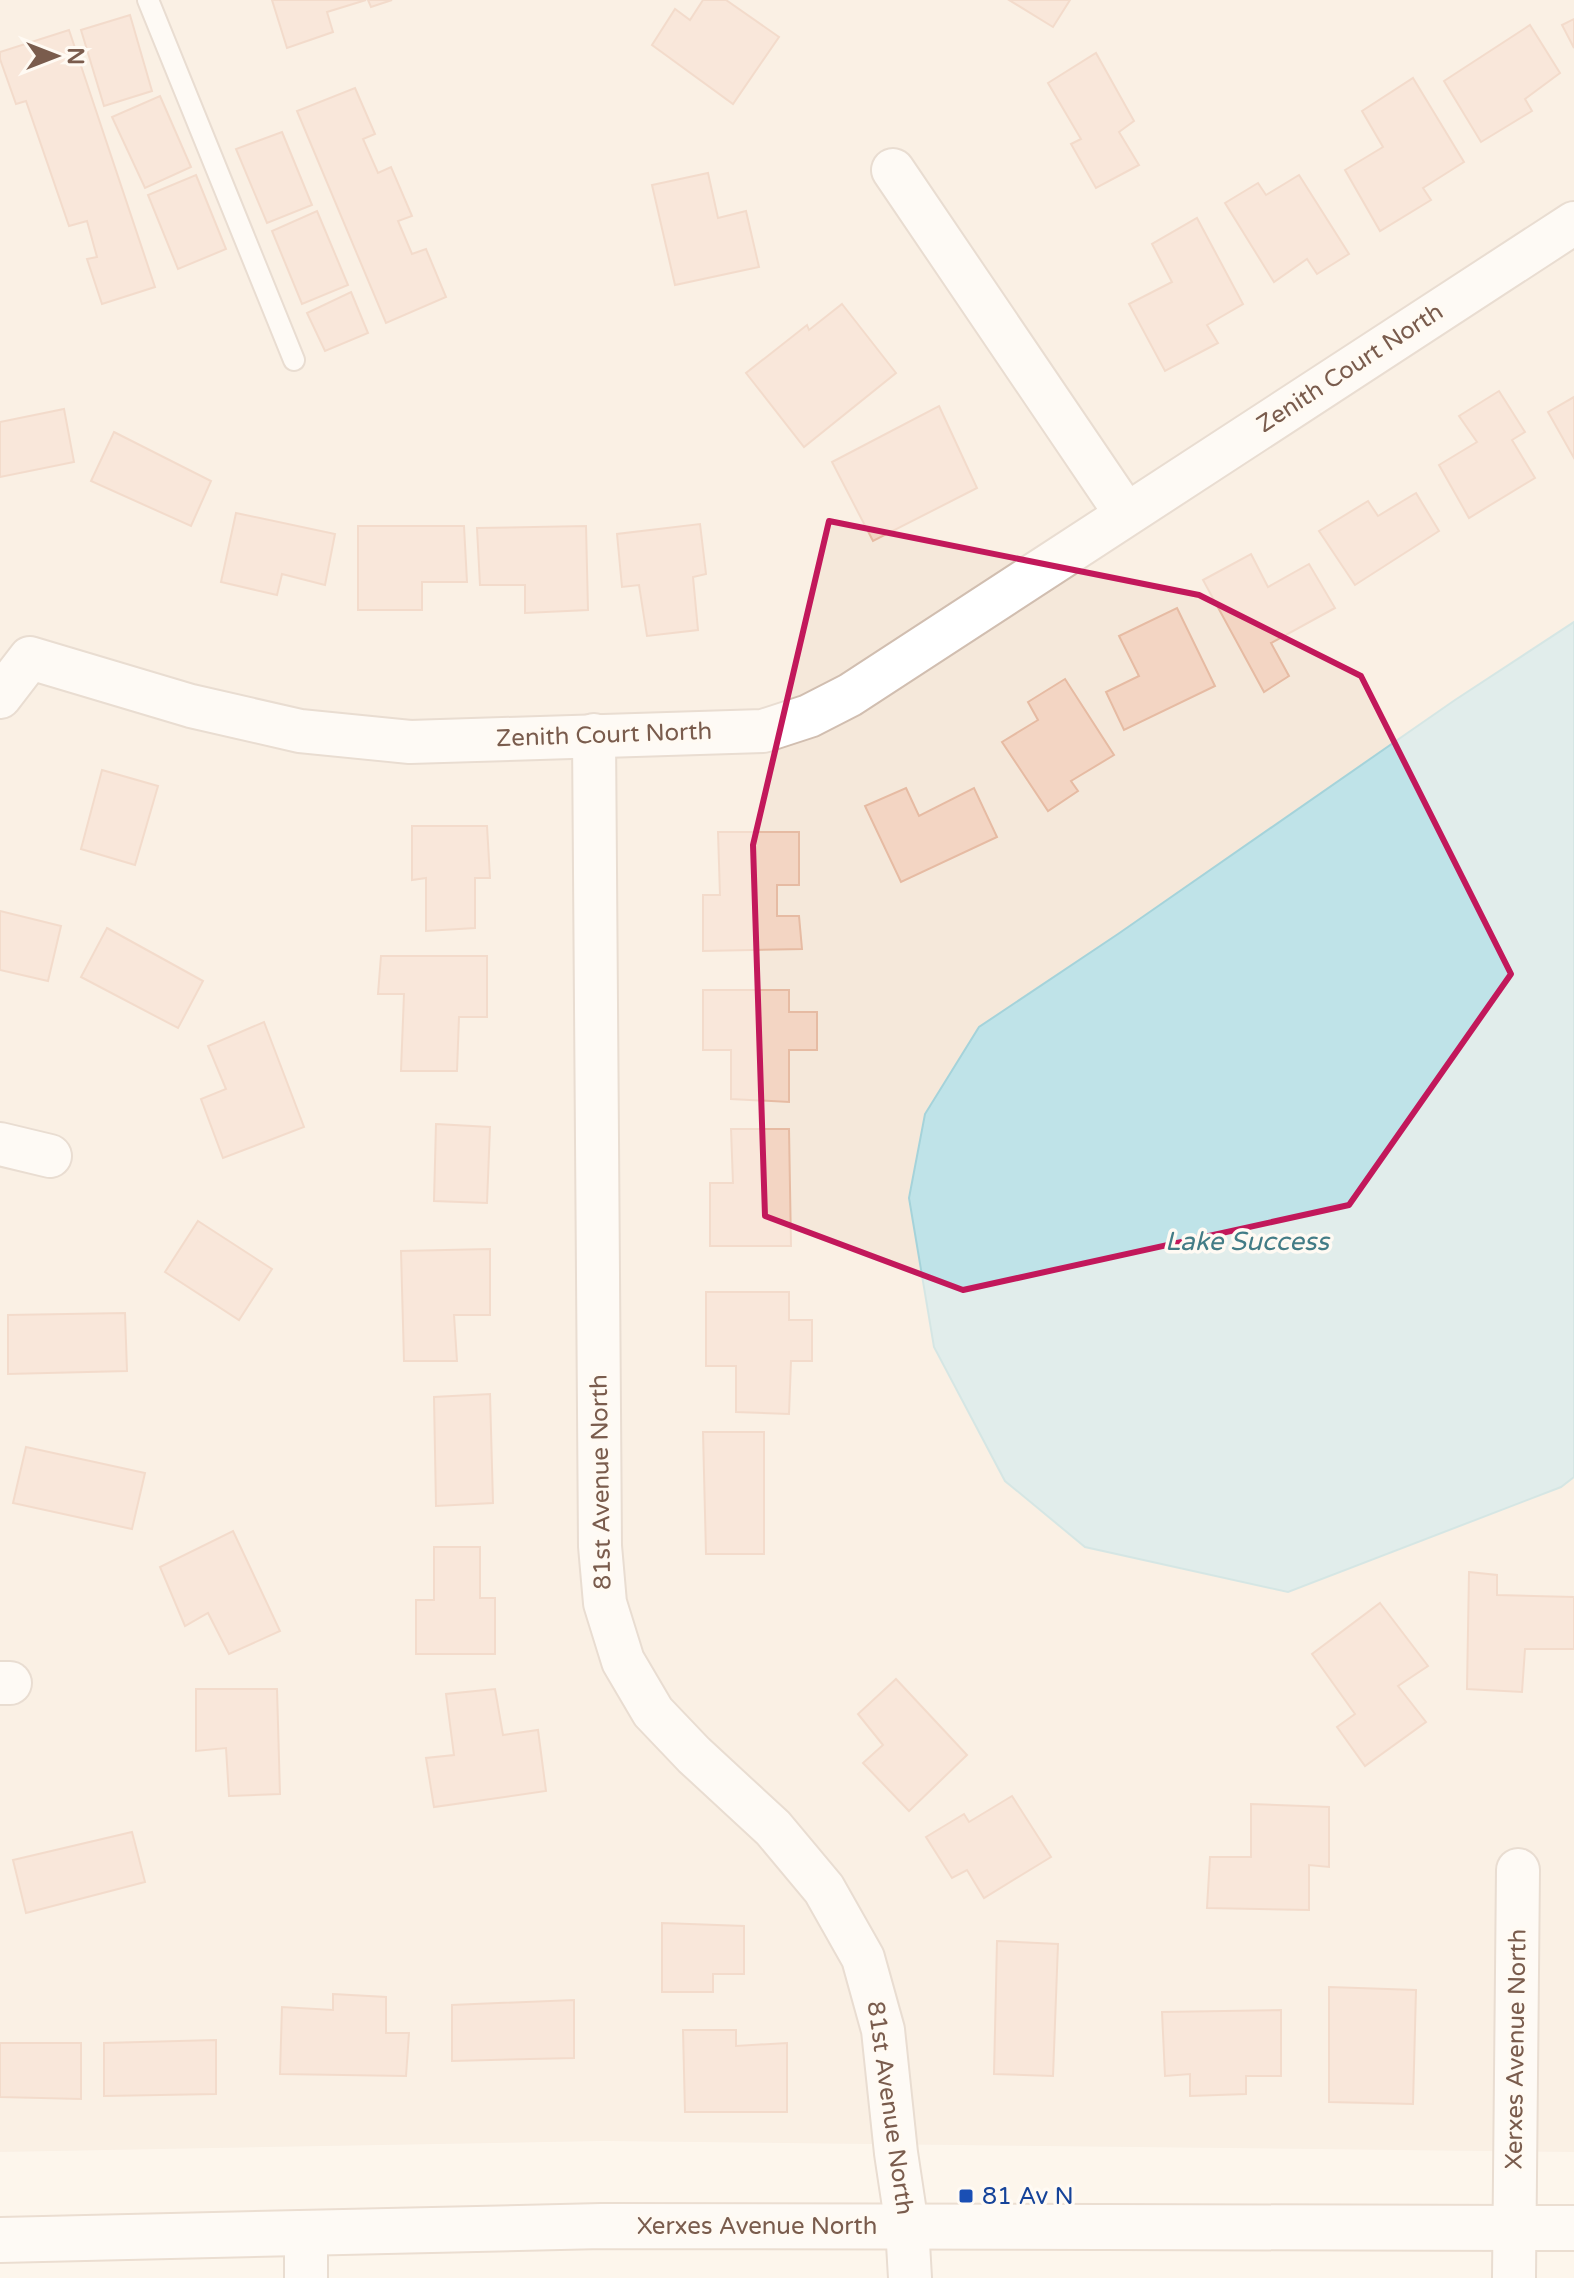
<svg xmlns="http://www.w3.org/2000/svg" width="1574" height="2278" viewBox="0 0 1574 2278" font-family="'Varela Round',sans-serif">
  <rect width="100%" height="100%" fill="#fdf6ec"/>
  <polygon fill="#f5e8da" points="0,0 1574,0 1574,2152 603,2141 0,2152"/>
  <polygon fill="#bfe3e8" stroke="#a5d3da" stroke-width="2" points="1574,622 1574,1477 1561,1487 1288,1592 1085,1547 1005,1481 934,1347 909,1198 925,1114 979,1027 1118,934 1455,700"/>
  <g fill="#f3d5c3" stroke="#e6bba3" stroke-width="2">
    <polygon points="272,0 366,0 327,12 333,32 287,48"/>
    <polygon points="368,0 392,0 371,7"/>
    <polygon points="703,0 726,0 779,37 733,104 652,45 675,9 690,20"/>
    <polygon points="1009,0 1070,0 1053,27"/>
    <polygon points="130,15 152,91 104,106 81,30"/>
    <polygon points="1574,19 1574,48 1562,25"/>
    <polygon points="1530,25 1560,73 1525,99 1532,111 1481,142 1444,81"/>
    <polygon points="69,30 155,287 102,304 87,259 97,257 87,221 69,226 26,101 16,104 0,59 0,52"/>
    <polygon points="1096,53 1134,121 1119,132 1139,165 1096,188 1071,144 1081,139 1048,83"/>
    <polygon points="1413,78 1464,162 1423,188 1431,200 1380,231 1345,170 1383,147 1362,111"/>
    <polygon points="355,88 375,134 363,139 378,173 391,167 412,216 398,221 412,254 426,249 446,297 386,323 297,111"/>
    <polygon points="160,96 191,167 145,188 112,117"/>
    <polygon points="282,132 312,205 267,223 236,149"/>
    <polygon points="708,173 718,218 746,211 759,267 675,285 652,185"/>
    <polygon points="196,175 226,249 178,269 148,195"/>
    <polygon points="1299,175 1349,254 1317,274 1307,259 1274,282 1225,203 1258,183 1266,195"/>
    <polygon points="317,211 348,285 302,304 272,231"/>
    <polygon points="1197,218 1243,304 1207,325 1218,343 1165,371 1129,304 1172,282 1152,244"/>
    <polygon points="351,292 368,333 325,351 307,313"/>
    <polygon points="842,304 896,373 804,447 746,373 807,325 809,330"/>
    <polygon points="1499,391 1525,432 1512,440 1535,478 1469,518 1439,465 1477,442 1459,416"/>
    <polygon points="1574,397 1574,458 1548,412"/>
    <polygon points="939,406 977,488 873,541 832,462"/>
    <polygon points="64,409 74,462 0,477 0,422"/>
    <polygon points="114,432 211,481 191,526 91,481"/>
    <polygon points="1416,493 1439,531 1355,585 1319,531 1368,501 1378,516"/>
    <polygon points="236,513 335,534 325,585 282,574 277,595 221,582"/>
    <polygon points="700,524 706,574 693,577 698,630 647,636 639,585 622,587 617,534"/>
    <polygon points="358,526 464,526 467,582 422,582 422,610 358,610"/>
    <polygon points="586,526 588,610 525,613 525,585 480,585 477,528"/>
    <polygon points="1251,554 1268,587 1309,564 1335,608 1271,643 1289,676 1264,692 1203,580"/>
    <polygon points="1177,608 1215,686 1124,730 1106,692 1139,676 1119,636"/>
    <polygon points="1065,679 1114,755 1071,781 1078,791 1048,811 1002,742 1038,720 1028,702"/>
    <polygon points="102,770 158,786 135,865 81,849"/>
    <polygon points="906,788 919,816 974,788 997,837 901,882 865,806"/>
    <polygon points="412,826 487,826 490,878 475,878 475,928 426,931 426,878 412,880"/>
    <polygon points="718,832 799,832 799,885 777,885 777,916 799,916 802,949 703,951 703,895 720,895"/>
    <polygon points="0,911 61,926 48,981 0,970"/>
    <polygon points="107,928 203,981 178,1028 81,977"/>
    <polygon points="381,956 487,956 487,1017 459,1017 457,1071 401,1071 404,994 378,994"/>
    <polygon points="703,990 789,990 789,1012 817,1012 817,1050 789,1050 789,1102 731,1099 731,1050 703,1050"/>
    <polygon points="264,1022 304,1127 223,1158 201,1099 226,1089 208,1046"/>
    <polygon points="436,1124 490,1127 487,1203 434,1201"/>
    <polygon points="731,1129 789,1129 791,1246 710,1246 710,1183 733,1183"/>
    <polygon points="198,1221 272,1269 239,1320 165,1272"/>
    <polygon points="490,1249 490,1315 454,1315 457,1361 404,1361 401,1251"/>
    <polygon points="706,1292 789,1292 789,1320 812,1320 812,1361 791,1361 789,1414 736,1412 736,1366 706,1366"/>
    <polygon points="125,1313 127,1371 8,1374 8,1315"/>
    <polygon points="490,1394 493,1503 436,1506 434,1397"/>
    <polygon points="703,1432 764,1432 764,1554 706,1554"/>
    <polygon points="26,1447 145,1473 132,1529 13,1503"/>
    <polygon points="233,1531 280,1631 229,1654 208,1613 185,1626 160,1567"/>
    <polygon points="434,1547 480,1547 480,1598 495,1598 495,1654 416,1654 416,1600 434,1600"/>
    <polygon points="1469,1572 1497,1575 1497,1595 1574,1597 1574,1649 1525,1649 1522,1692 1467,1689"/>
    <polygon points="1380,1603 1428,1666 1398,1686 1426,1722 1365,1766 1337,1727 1355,1714 1312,1654"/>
    <polygon points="896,1679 967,1755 909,1811 863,1763 883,1745 858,1714"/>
    <polygon points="196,1689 277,1689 280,1794 229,1796 226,1748 196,1751"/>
    <polygon points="495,1689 503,1735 538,1730 546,1791 434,1807 426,1758 454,1755 446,1694"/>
    <polygon points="1012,1796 1051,1857 984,1898 967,1870 952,1878 926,1837 964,1814 969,1822"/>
    <polygon points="1251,1804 1329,1807 1329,1867 1309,1865 1309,1910 1207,1908 1210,1857 1251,1857"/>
    <polygon points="132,1832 145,1882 26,1913 13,1860"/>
    <polygon points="662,1923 744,1926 744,1974 713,1974 713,1992 662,1992"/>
    <polygon points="997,1941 1058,1944 1053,2076 994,2074"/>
    <polygon points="1329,1987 1416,1990 1413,2104 1329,2102"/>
    <polygon points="333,1994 386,1997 386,2033 409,2033 406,2076 280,2074 282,2007 333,2010"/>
    <polygon points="574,2000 574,2058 452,2061 452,2005"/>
    <polygon points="1281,2010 1281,2076 1246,2076 1246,2094 1190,2096 1190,2074 1165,2076 1162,2012"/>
    <polygon points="683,2030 736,2030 736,2046 787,2043 787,2112 685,2112"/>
    <polygon points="216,2040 216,2094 104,2096 104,2043"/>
    <polygon points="0,2043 81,2043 81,2099 0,2097"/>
  </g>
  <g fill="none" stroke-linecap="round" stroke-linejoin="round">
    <defs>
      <polyline id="lane" points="148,0 294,360"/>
      <g id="street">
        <polyline points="893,170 1126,514"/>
        <polyline points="0,697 30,658 191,706 300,731 410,742 763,731 809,716 850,695 1574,223"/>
        <polyline points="594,735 600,1546 605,1603 623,1661 653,1712 694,1755 773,1828 824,1889 863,1958 883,2030 896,2153 907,2226 910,2278"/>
        <polyline points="0,1144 50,1156"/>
        <polyline points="0,1683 10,1683"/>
        <polyline points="306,2233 306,2278"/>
        <polyline points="1514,2278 1518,1870"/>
      </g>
      <polyline id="secondary" points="0,2240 602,2226 1574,2228"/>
    </defs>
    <use href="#lane" stroke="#d1beb0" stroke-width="24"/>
    <use href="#street" stroke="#d1beb0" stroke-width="46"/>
    <use href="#secondary" stroke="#d6c0b0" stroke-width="48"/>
    <use href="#lane" stroke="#fff" stroke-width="20"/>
    <use href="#street" stroke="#fff" stroke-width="42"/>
    <use href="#secondary" stroke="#fff" stroke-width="44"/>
  </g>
  <path d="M0 0H1574V2278H0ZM829,521L1199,595L1361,676L1511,974L1349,1205L963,1290L765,1216L753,845Z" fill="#fdf6ec" fill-opacity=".55" fill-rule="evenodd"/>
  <path fill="none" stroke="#c2185b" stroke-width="6" stroke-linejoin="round" d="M829,521L1199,595L1361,676L1511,974L1349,1205L963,1290L765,1216L753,845Z"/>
  <rect fill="#1a4fb4" stroke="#fffaf3" stroke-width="3" x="958" y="2188" width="16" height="16" rx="4"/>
  <g text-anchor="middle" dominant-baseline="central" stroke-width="7" stroke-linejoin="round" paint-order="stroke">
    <g font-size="24" fill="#7a5c4d" stroke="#fffaf3">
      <text transform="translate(1350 368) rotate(-33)">Zenith Court North</text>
      <text transform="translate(604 735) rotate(-2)">Zenith Court North</text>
      <text transform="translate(601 1482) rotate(-91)">81st Avenue North</text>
      <text transform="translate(1516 2049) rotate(-89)">Xerxes Avenue North</text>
      <text transform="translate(890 2108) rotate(82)">81st Avenue North</text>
      <text x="757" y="2226">Xerxes Avenue North</text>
    </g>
    <g font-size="24" fill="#164399" stroke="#fffaf3" text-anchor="start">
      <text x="982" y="2196">81 Av N</text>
    </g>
    <g font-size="26" font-style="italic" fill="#437c86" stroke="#fffaf3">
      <text x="1247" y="1241">Lake Success</text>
    </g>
  </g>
  <g transform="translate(56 56) rotate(90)" stroke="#fffaf3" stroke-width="6" paint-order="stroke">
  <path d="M0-6L14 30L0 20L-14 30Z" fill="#7a5c4d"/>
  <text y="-12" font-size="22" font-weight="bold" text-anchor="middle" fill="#7a5c4d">N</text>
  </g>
</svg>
